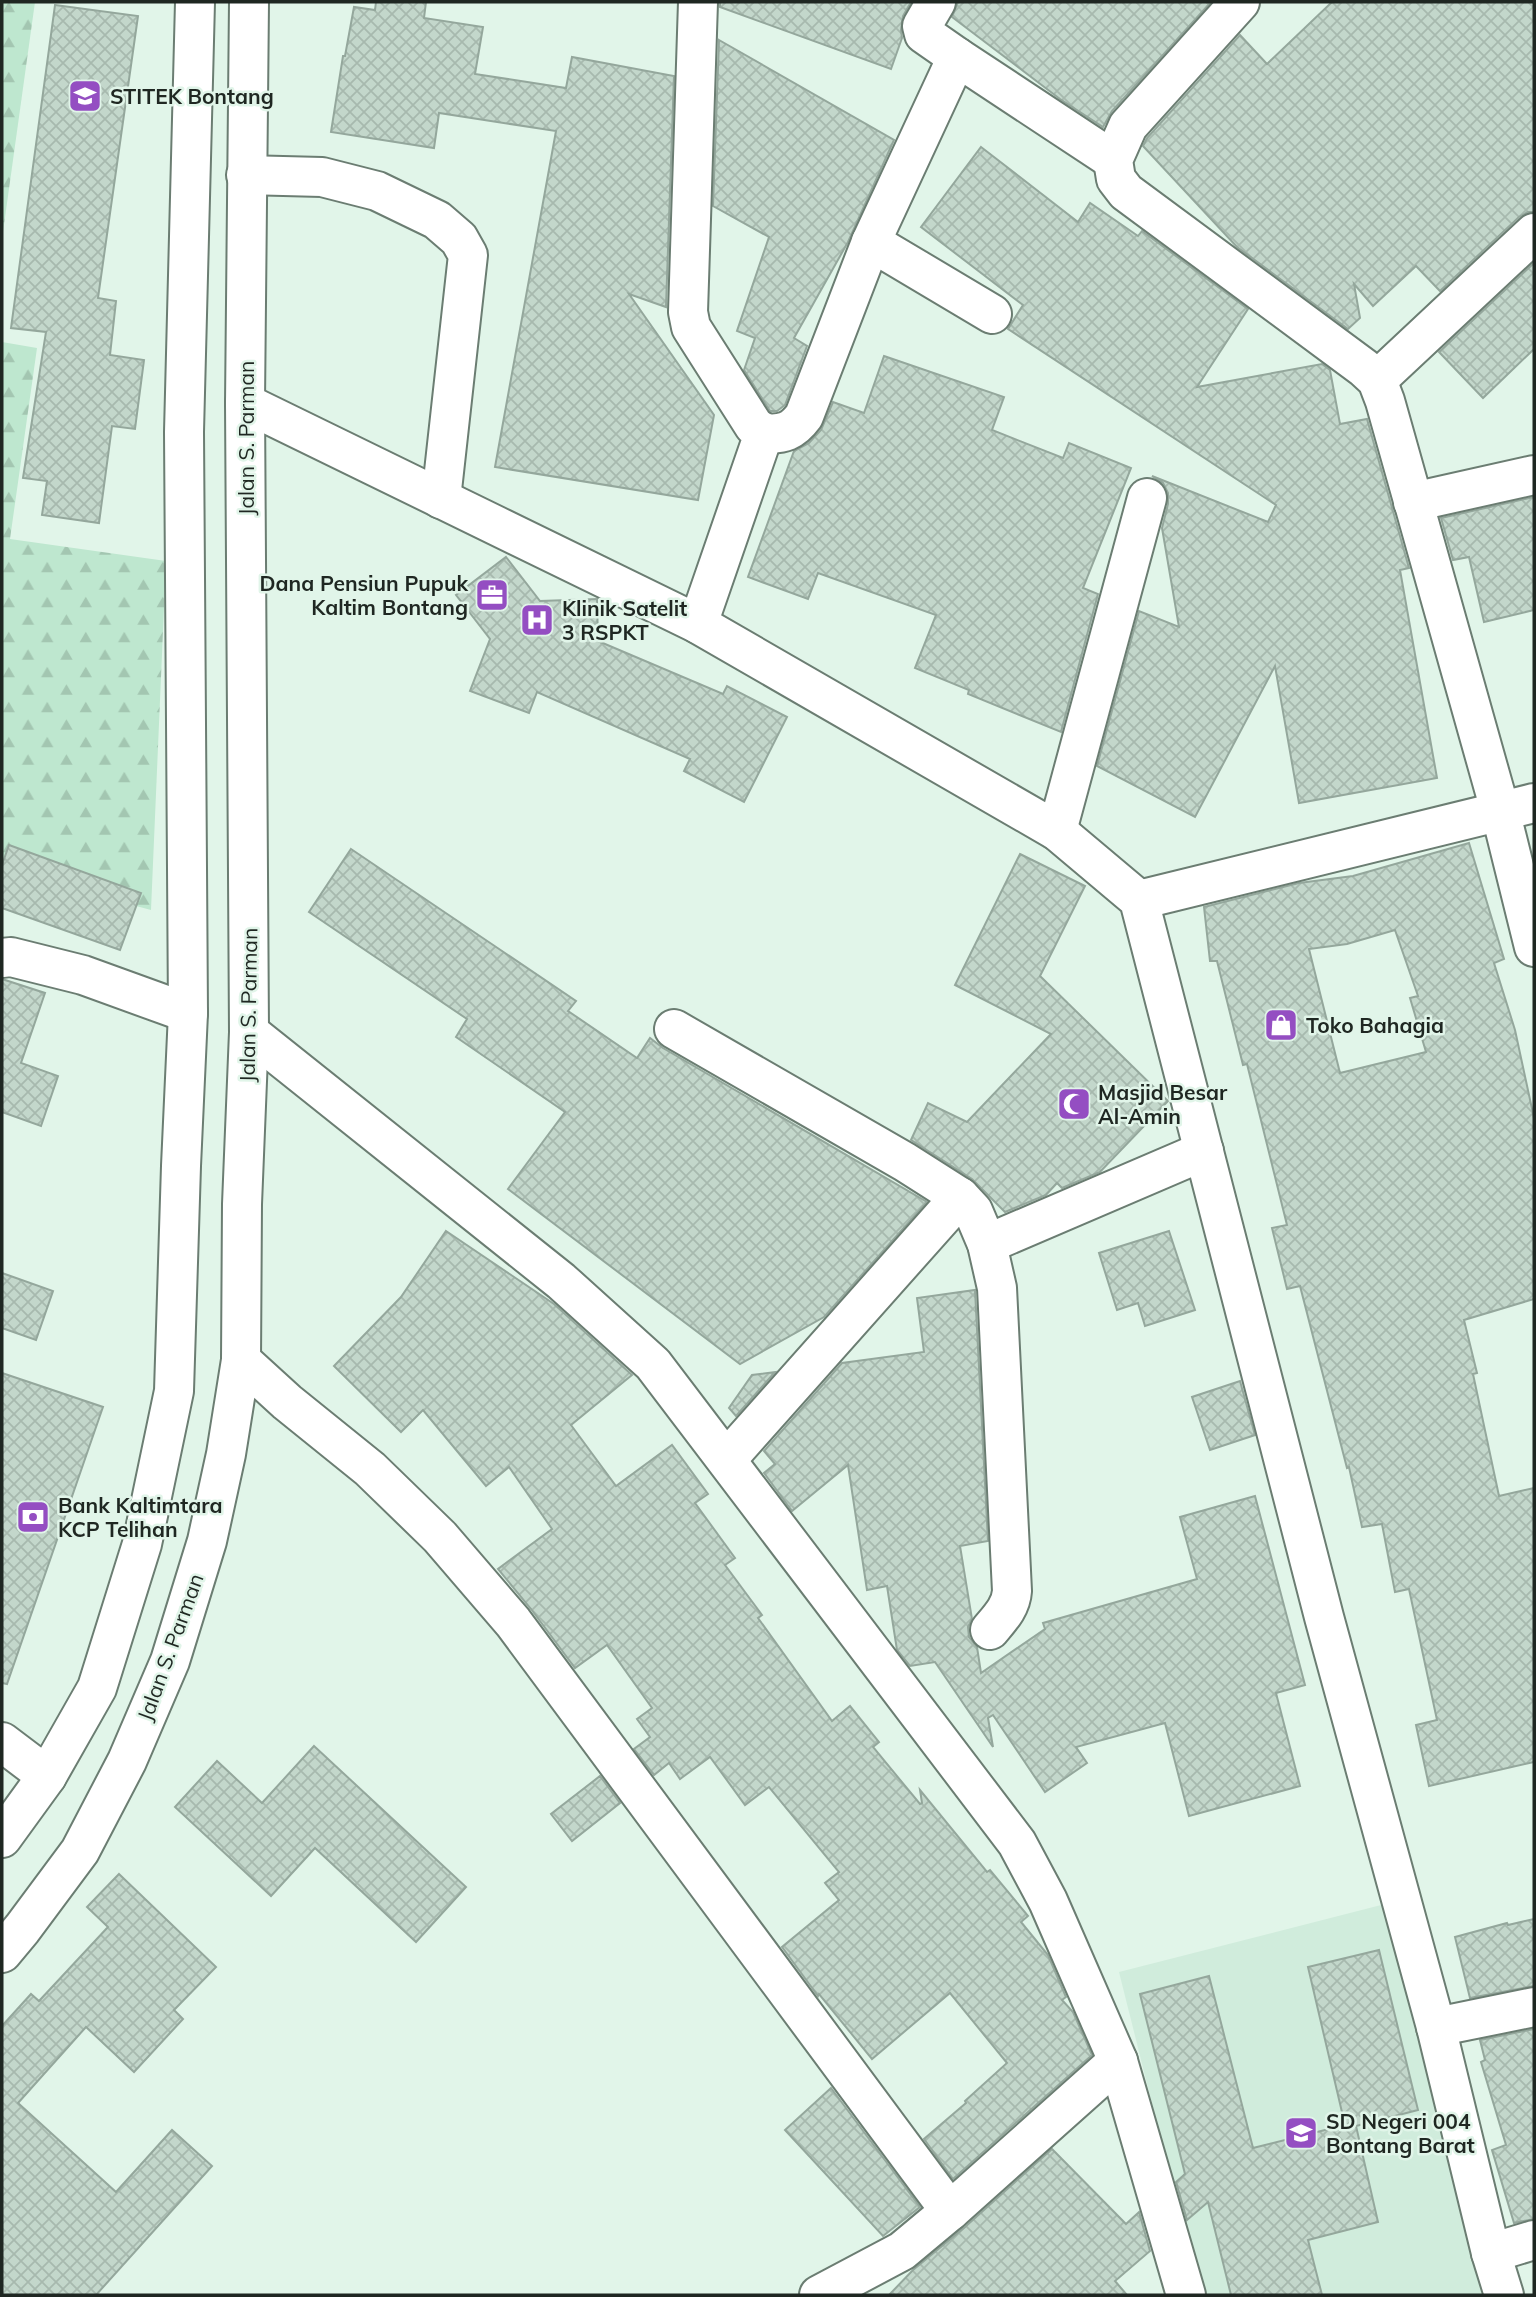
<svg xmlns="http://www.w3.org/2000/svg" width="1536" height="2297" viewBox="0 0 1536 2297" font-family="Mulish,sans-serif">
  <defs>
    <pattern id="forest-firs" width="22" height="20" patternUnits="userSpaceOnUse" patternTransform="scale(1.75)"><rect width="22" height="20" fill="#bee7cf"/><path d="M5 1l3.5 6h-7zM16 11l3.5 6h-7z" fill="#a3c6b1"/></pattern>
    <pattern id="building-cross-hatch" width="8" height="8" patternUnits="userSpaceOnUse" patternTransform="scale(1.75)"><rect width="8" height="8" fill="#c3d7cb"/><path d="M0 0l8 8M0 8l8-8" fill="none" stroke="#a7b9ae"/></pattern>
  </defs>
  <rect width="100%" height="100%" fill="#e1f5e9"/>
  <polygon fill="#d0ecdc" points="1385,1904 1482,2295 1200,2295 1119,1972"/>
  <g fill="url(#forest-firs)">
    <polygon points="2,2 35,2 2,239"/>
    <polygon points="2,342 37,348 10,539 166,561 151,910 2,870"/>
  </g>
  <g fill="url(#building-cross-hatch)" stroke="#94a79c" stroke-width="2" fill-rule="evenodd">
    <polygon points="376,2 426,2 424,18 483,27 475,74 566,88 572,57 674,76 666,307 629,294 714,415 698,500 495,467 556,131 439,113 434,148 331,132 343,56 345,56 354,7 375,10"/>
    <polygon points="720,2 911,2 903,16 901,30 902,38 891,69 720,7"/>
    <polygon points="958,2 1211,2 1112,111 1103,127 1060,99 952,17"/>
    <polygon points="1332,2 1534,2 1534,212 1528,212 1519,217 1440,291 1416,266 1373,306 1354,284 1360,318 1348,329 1237,247 1143,146 1147,138 1240,35 1267,64"/>
    <polygon points="55,5 138,16 98,298 116,301 110,355 144,360 135,429 112,426 99,523 42,515 47,481 23,478 46,332 11,328"/>
    <polygon points="719,40 894,140 848,242 794,338 807,346 785,405 777,411 770,411 744,370 755,338 737,331 769,237 713,206"/>
    <polygon points="981,147 1078,222 1090,203 1138,236 1142,231 1248,309 1197,387 1322,364 1330,370 1340,424 1367,419 1409,568 1400,570 1437,778 1299,803 1275,666 1195,817 1097,766 1139,611 1179,627 1162,528 1168,504 1168,493 1163,483 1152,476 1268,522 1276,505 1008,329 1023,305 921,227"/>
    <polygon points="1534,263 1534,349 1483,398 1439,352"/>
    <polygon points="884,356 1004,397 992,430 1063,458 1069,443 1131,468 1083,588 1098,594 1061,732 968,694 969,690 915,668 936,615 818,573 808,599 748,577 794,451 809,443 821,430 833,402 864,413"/>
    <polygon points="1534,497 1534,610 1484,622 1469,557 1453,560 1441,518"/>
    <polygon points="506,557 540,601 597,599 598,641 723,694 727,686 787,717 744,802 684,771 690,759 537,692 529,713 470,691 490,639 456,595"/>
    <path d="M1469,843L1504,959L1494,963L1515,1030L1534,1118V1299L1464,1320L1477,1373L1473,1374L1499,1496L1534,1488V1762L1429,1786L1416,1725L1437,1720L1409,1589L1395,1592L1382,1524L1362,1527L1349,1467L1347,1468L1300,1286L1287,1289L1272,1228L1287,1225L1247,1064L1243,1065L1217,961H1210L1204,907L1299,883L1353,876ZM1395,930L1418,996L1410,998L1426,1052L1340,1073L1309,949L1347,944Z"/>
    <polygon points="9,845 141,893 120,950 2,908 2,865"/>
    <polygon points="351,849 576,1001 568,1011 637,1058 650,1038 663,1048 927,1202 824,1317 740,1364 508,1189 565,1112 456,1037 467,1019 309,912"/>
    <polygon points="1020,854 1085,886 1040,976 1168,1101 1100,1172 1062,1188 1057,1183 1046,1195 1005,1212 972,1179 911,1140 928,1103 967,1122 1051,1034 955,985"/>
    <polygon points="2,979 45,993 21,1063 58,1076 41,1126 2,1112"/>
    <polygon points="446,1231 554,1304 632,1375 571,1425 616,1486 672,1445 708,1494 695,1503 735,1558 725,1565 762,1615 758,1618 832,1721 850,1706 879,1742 873,1747 920,1804 922,1803 920,1790 987,1872 990,1870 1028,1916 1021,1922 1048,1955 1066,1997 1062,2000 1073,2012 1092,2055 953,2179 924,2139 966,2103 965,2101 1007,2063 950,1993 872,2059 819,1994 818,1996 782,1947 839,1900 825,1883 839,1872 769,1787 745,1805 710,1757 680,1779 669,1763 654,1775 634,1749 650,1737 637,1719 652,1708 607,1645 575,1668 531,1609 498,1569 552,1529 509,1467 486,1486 423,1410 401,1432 334,1366 401,1297"/>
    <polygon points="1169,1231 1195,1310 1145,1326 1138,1303 1117,1310 1099,1253"/>
    <polygon points="2,1273 53,1291 36,1340 2,1328"/>
    <polygon points="975,1290 988,1541 960,1546 972,1619 968,1627 969,1637 977,1647 981,1673 1045,1629 1043,1623 1197,1579 1180,1517 1255,1496 1305,1685 1276,1693 1300,1786 1189,1816 1165,1723 1076,1747 1087,1763 1045,1792 993,1715 988,1718 993,1747 935,1662 910,1666 897,1650 887,1586 867,1590 848,1465 792,1511 764,1473 775,1464 764,1451 842,1363 924,1352 917,1298"/>
    <polygon points="775,1372 736,1416 729,1408 752,1375"/>
    <polygon points="2,1373 103,1407 7,1684 2,1683"/>
    <polygon points="1240,1381 1255,1435 1210,1450 1192,1397"/>
    <polygon points="314,1746 466,1887 416,1942 315,1848 271,1896 175,1807 217,1761 262,1803"/>
    <polygon points="600,1776 620,1803 572,1841 551,1814"/>
    <polygon points="119,1874 216,1967 174,2010 183,2019 134,2072 86,2027 18,2103 116,2192 172,2130 212,2166 96,2295 2,2295 2,2026 31,1994 39,2001 108,1927 87,1907"/>
    <polygon points="1534,1919 1534,1986 1470,1998 1455,1937 1507,1923 1508,1925"/>
    <polygon points="1379,1950 1418,2110 1356,2126 1378,2222 1308,2240 1322,2295 1231,2295 1208,2202 1187,2220 1176,2182 1185,2174 1140,1994 1209,1976 1253,2148 1345,2125 1308,1967"/>
    <polygon points="1534,2029 1534,2219 1514,2223 1492,2150 1506,2145 1481,2062 1485,2060 1480,2040"/>
    <polygon points="831,2088 920,2207 883,2236 785,2130"/>
    <polygon points="1052,2149 1126,2224 1139,2212 1150,2251 1115,2281 1127,2295 889,2295 913,2270 965,2227"/>
  </g>
  <g fill="none" stroke-linecap="round" stroke-linejoin="round">
    <defs>
      <g id="minor">
        <polyline points="698,2 688,312 691,327 754,426 764,433 698,624"/>
        <polyline points="1240,2 1128,126 1113,160 1116,179 1126,192 1364,368 1377,380 1385,401 1500,810 1534,947"/>
        <polyline points="957,57 1113,160"/>
        <polyline points="246,175 322,177 377,191 437,220 459,239 468,255 441,499"/>
        <polyline points="871,242 992,314"/>
        <polyline points="1377,380 1534,233"/>
        <polyline points="245,403 698,624 1057,831 1139,900 1324,1617 1436,2027 1491,2253 1504,2295"/>
        <path d="M764,433C783,435 793,431 804,416L871,242L957,57L924,34L922,26L936,2"/>
        <polyline points="1413,502 1534,475"/>
        <polyline points="1057,831 1147,498"/>
        <polyline points="1139,900 1534,803"/>
        <polyline points="2,958 11,957 83,975 188,1013"/>
        <path d="M674,1029L905,1162L960,1197L973,1211L987,1244L997,1288L1012,1591C1011,1607 1000,1618 990,1630"/>
        <polyline points="249,1032 561,1281 653,1364 1017,1843 1048,1901 1118,2061 1186,2295"/>
        <polyline points="987,1244 1204,1151"/>
        <polyline points="241,1360 287,1402 370,1469 440,1537 513,1622 950,2211"/>
        <polyline points="727,1459 960,1197"/>
        <polyline points="2,1742 47,1776"/>
        <polyline points="1436,2027 1534,2007"/>
        <polyline points="1491,2253 1534,2240"/>
        <polyline points="819,2295 902,2251 950,2211 1118,2061"/>
      </g>
      <g id="major">
        <polyline points="2,1838 47,1776 97,1688 142,1544 174,1391 181,1166 188,1013 184,432 195,2"/>
        <polyline points="2,1953 22,1929 80,1851 127,1761 170,1661 207,1541 226,1454 241,1360 242,1204 249,1032 245,403 249,2"/>
      </g>
    </defs>
    <use href="#minor" stroke="#6b7d72" stroke-width="42"/>
    <use href="#major" stroke="#6b7d72" stroke-width="42"/>
    <use href="#minor" stroke="#fff" stroke-width="38"/>
    <use href="#major" stroke="#fff" stroke-width="38"/>
  </g>
  <defs>
    <symbol id="university-square" viewBox="-11 -11 22 22"><rect x="-9" y="-9" width="18" height="18" rx="4" fill="#944ec2" stroke="#e1f5e9"/><path d="M0-5L7-2L0 1L-7-2ZM-4 1L0 2.5L4 1V4Q0 6-4 4Z" fill="#fff"/></symbol>
    <symbol id="office-square" viewBox="-11 -11 22 22"><rect x="-9" y="-9" width="18" height="18" rx="4" fill="#944ec2" stroke="#e1f5e9"/><path d="M-6-3h4V-5.5h4V-3h4V5H-6ZM-1-4.5V-3h2v-1.5ZM-6 0V1H6V0Z" fill="#fff"/></symbol>
    <symbol id="hospital-square" viewBox="-11 -11 22 22"><rect x="-9" y="-9" width="18" height="18" rx="4" fill="#944ec2" stroke="#e1f5e9"/><path d="M-5-5h3v3.5h4V-5h3V5h-3V1.5h-4V5h-3Z" fill="#fff"/></symbol>
    <symbol id="shop-square" viewBox="-11 -11 22 22"><rect x="-9" y="-9" width="18" height="18" rx="4" fill="#944ec2" stroke="#e1f5e9"/><path d="M-5-2.5h2.3a2.7 3.5 0 0 1 5.4 0H5L5.5 6h-11ZM-1.5-2.5h3a1.5 2.3 0 0 0-3 0Z" fill="#fff"/></symbol>
    <symbol id="mosque-square" viewBox="-11 -11 22 22"><rect x="-9" y="-9" width="18" height="18" rx="4" fill="#944ec2" stroke="#e1f5e9"/><path d="M3.5-4.9A6 6 0 1 0 3.5 4.9A5 5 0 1 1 3.5-4.9Z" fill="#fff"/></symbol>
    <symbol id="bank-square" viewBox="-11 -11 22 22"><rect x="-9" y="-9" width="18" height="18" rx="4" fill="#944ec2" stroke="#e1f5e9"/><path d="M-6-4H6V4H-6ZM0-2.3a2.3 2.3 0 1 0 0 4.6a2.3 2.3 0 1 0 0-4.6Z" fill="#fff"/></symbol>
    <symbol id="school-square" viewBox="-11 -11 22 22"><rect x="-9" y="-9" width="18" height="18" rx="4" fill="#944ec2" stroke="#e1f5e9"/><path d="M0-5L7-2L0 1L-7-2ZM-4 1L0 2.5L4 1V4Q0 6-4 4Z" fill="#fff"/></symbol>
  </defs>
  <g fill-rule="evenodd">
    <use href="#university-square" x="66" y="77" width="38" height="38"/>
    <use href="#office-square" x="473" y="576" width="38" height="38"/>
    <use href="#hospital-square" x="518" y="601" width="38" height="38"/>
    <use href="#shop-square" x="1262" y="1006" width="38" height="38"/>
    <use href="#mosque-square" x="1055" y="1085" width="38" height="38"/>
    <use href="#bank-square" x="14" y="1498" width="38" height="38"/>
    <use href="#school-square" x="1282" y="2114" width="38" height="38"/>
  </g>
  <g text-anchor="middle" dominant-baseline="central" stroke-width="5" stroke-linejoin="round" paint-order="stroke">
    <g font-size="21" font-weight="bold" fill="#1f2722" stroke="#e1f5e9" text-anchor="start">
      <text x="110" y="96">STITEK Bontang</text>
      <text x="468" y="583" text-anchor="end">Dana Pensiun Pupuk<tspan x="468" dy="24">Kaltim Bontang</tspan></text>
      <text x="562" y="608">Klinik Satelit<tspan x="562" dy="24">3 RSPKT</tspan></text>
      <text x="1306" y="1025">Toko Bahagia</text>
      <text x="1098" y="1092">Masjid Besar<tspan x="1098" dy="24">Al-Amin</tspan></text>
      <text x="58" y="1505">Bank Kaltimtara<tspan x="58" dy="24">KCP Telihan</tspan></text>
      <text x="1326" y="2121">SD Negeri 004<tspan x="1326" dy="24">Bontang Barat</tspan></text>
    </g>
    <g font-size="21" fill="#1f2722" stroke="#e1f5e9">
      <text transform="translate(246 438) rotate(-90)">Jalan S. Parman</text>
      <text transform="translate(248 1005) rotate(-89)">Jalan S. Parman</text>
      <text transform="translate(170 1647) rotate(-70)">Jalan S. Parman</text>
    </g>
  </g>
  <rect width="1536" height="2297" fill="none" stroke="#1f2722" stroke-width="7"/>
</svg>
